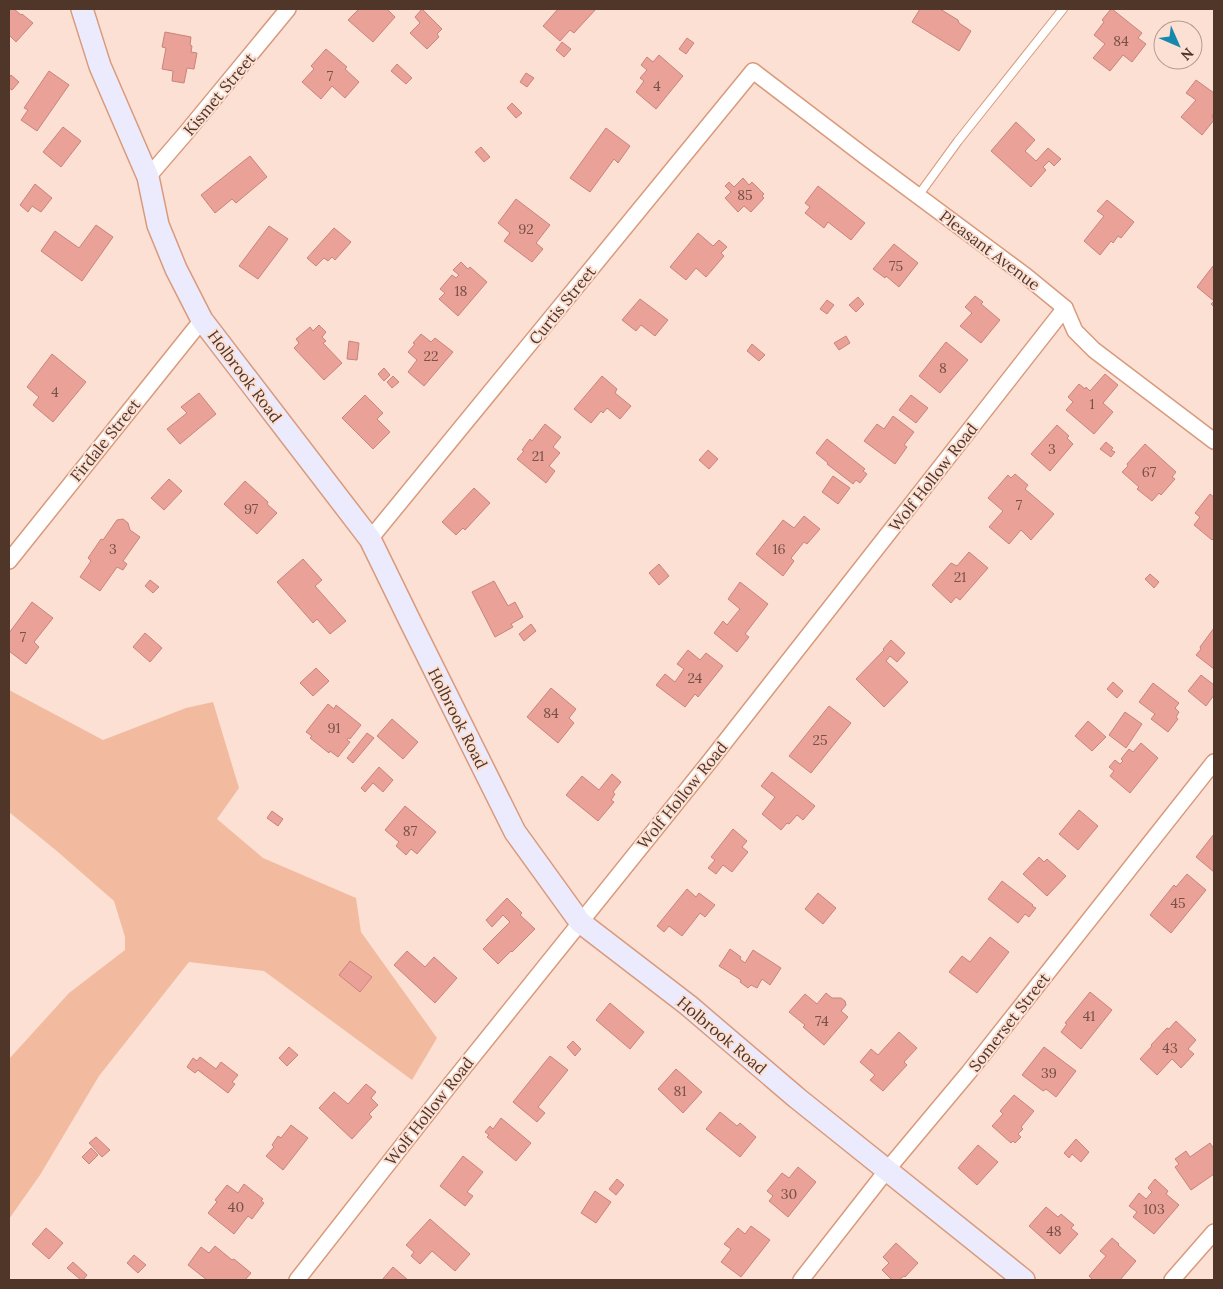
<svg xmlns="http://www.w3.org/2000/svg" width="1223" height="1289" viewBox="0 0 1223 1289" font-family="Lora,serif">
  <rect width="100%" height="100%" fill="#fbe0d3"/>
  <polygon fill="#f2bba0" points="9,690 103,740 186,708 213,702 239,788 217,819 263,858 356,898 361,932 437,1038 412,1080 264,971 189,962 99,1076 40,1175 9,1219 9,1059 69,993 125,950 125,937 114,901 58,852 9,812"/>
  <g fill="#e9a198" stroke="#c9847c">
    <polygon points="9,9 14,9 21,15 22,14 33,23 16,42 9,35"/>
    <polygon points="359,9 387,9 395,17 373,42 348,20"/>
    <polygon points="422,9 442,29 437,34 439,37 427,49 410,33 420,23 415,17"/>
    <polygon points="558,9 596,9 574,33 570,30 560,41 543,26"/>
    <polygon points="920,9 940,9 958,20 959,23 971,31 959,51 912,22"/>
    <polygon points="1111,9 1112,9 1142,33 1138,38 1146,44 1132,62 1123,55 1110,71 1093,58 1105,44 1094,35 1104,22 1102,20"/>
    <polygon points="165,32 191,37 190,45 192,46 191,52 197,53 194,69 187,68 184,83 172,81 173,71 162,69 166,48 162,47"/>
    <polygon points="687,38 694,43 686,54 679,49"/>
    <polygon points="562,42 571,49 564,57 556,50"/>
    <polygon points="326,49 347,67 345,69 359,82 345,98 332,86 321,99 302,82 314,69 311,66"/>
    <polygon points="659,55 683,76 656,109 636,92 644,81 640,78 647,70 641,65 647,57 653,62"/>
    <polygon points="397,64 412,78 406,84 391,71"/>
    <polygon points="49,71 69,85 37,131 21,120 28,110 24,108"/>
    <polygon points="526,73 534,78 527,87 520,82"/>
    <polygon points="11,75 19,82 12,90 9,88 9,78"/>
    <polygon points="1196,80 1214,93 1214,113 1212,116 1214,120 1202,135 1181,117 1196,100 1186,93"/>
    <polygon points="512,103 522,113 516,118 507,108"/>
    <polygon points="1016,122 1035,140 1025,151 1036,161 1048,148 1061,159 1054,166 1049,161 1043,167 1046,170 1031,187 991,151"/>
    <polygon points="63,127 81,141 61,167 43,152"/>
    <polygon points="606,128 630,146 618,163 614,159 590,192 570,178"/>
    <polygon points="481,147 490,157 484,162 475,152"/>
    <polygon points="250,156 267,177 236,203 232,199 215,213 201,195"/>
    <polygon points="743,178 749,185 752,182 764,194 762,196 764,198 751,212 744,206 738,212 725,198 731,192 725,186 729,182 734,187"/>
    <polygon points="35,184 52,198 41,212 32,206 28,212 20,205"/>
    <polygon points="818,186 865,223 851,240 828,222 824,228 805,213 810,207 805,203"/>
    <polygon points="516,199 550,225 536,243 543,249 532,262 504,241 510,233 498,223"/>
    <polygon points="1107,200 1134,222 1121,238 1118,236 1113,243 1111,241 1100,255 1084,241 1104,216 1097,211"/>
    <polygon points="96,225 113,237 82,281 41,251 55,231 79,248"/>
    <polygon points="269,226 288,239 258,279 239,266"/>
    <polygon points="334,228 351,242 335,260 332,257 328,261 324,258 316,266 307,258"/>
    <polygon points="698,233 713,246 719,240 727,247 721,253 724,256 706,277 696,268 686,280 670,267"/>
    <polygon points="894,244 918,263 899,287 886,276 885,278 873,269"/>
    <polygon points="461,262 468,269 470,267 487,282 458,316 439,299 445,293 440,289 452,275 456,278 459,275 453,270"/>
    <polygon points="1213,266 1214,266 1214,307 1211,304 1214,301 1197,287"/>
    <polygon points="975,296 983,302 981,304 1000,320 981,343 960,326 972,313 965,307"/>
    <polygon points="858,297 864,304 856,312 849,305"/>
    <polygon points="640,299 668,320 655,336 641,325 636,331 622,320"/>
    <polygon points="827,300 834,305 827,314 820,309"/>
    <polygon points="319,325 326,332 322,337 326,341 323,343 342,363 324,380 294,348 299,343 296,339 310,327 313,331"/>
    <polygon points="421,334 431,342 435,338 453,352 424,386 408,372 417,360 408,352 415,344 413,343"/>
    <polygon points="846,336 850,343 839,350 834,343"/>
    <polygon points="349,341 359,343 357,360 347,359"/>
    <polygon points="946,342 968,360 940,393 919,376"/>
    <polygon points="752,344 765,355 759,361 747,351"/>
    <polygon points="52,354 86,382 53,422 33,405 39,397 27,387"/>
    <polygon points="384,368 390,375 384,381 378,374"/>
    <polygon points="1105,374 1118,385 1103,403 1113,412 1094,434 1066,410 1073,402 1068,397 1079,384 1085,389 1086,387 1090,391"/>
    <polygon points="393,376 399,382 392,388 387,382"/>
    <polygon points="602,376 617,389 615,393 631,406 620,419 607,408 603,413 601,411 591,423 574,409"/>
    <polygon points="199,393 216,414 180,444 167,429 187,413 181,407"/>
    <polygon points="365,395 383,413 377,419 390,432 373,449 342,418"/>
    <polygon points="911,395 928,408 916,423 899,410"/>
    <polygon points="893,416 914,432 904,445 907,447 895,464 864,441 877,424 884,429"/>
    <polygon points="545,424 561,437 553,447 560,453 549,466 555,471 546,483 517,459 524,451 522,450 530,439 532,441"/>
    <polygon points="1057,425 1069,436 1067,438 1073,444 1050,471 1031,454"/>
    <polygon points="827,439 865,469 863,471 867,474 860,483 856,480 853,484 827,464 828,463 816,453"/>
    <polygon points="1106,442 1113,448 1111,450 1115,452 1111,457 1100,449"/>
    <polygon points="1145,444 1176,472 1172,477 1175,479 1161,495 1159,493 1152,501 1137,489 1139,487 1122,472 1128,466 1127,464"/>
    <polygon points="708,450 718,459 709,469 699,460"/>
    <polygon points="1015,474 1028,485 1025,489 1054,514 1031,540 1021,530 1009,544 989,527 1003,511 988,498 1008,475 1011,478"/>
    <polygon points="833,476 850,488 838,504 822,492"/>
    <polygon points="169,479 182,491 164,510 151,498"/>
    <polygon points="245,481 268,502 267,504 277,513 257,534 224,504"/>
    <polygon points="474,488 490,503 465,530 463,528 456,535 442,522"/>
    <polygon points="1210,494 1214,497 1214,538 1212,540 1194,525 1200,517 1195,513"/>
    <polygon points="804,516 820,529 807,544 804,542 791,558 794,561 783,576 756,554 783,520 794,528"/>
    <polygon points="123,519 128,523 130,530 140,537 123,561 127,564 123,570 117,567 100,591 80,577 91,561 88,558 101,539 103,540 117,520"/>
    <polygon points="969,552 988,568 960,600 956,597 951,603 932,585 951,563 957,566"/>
    <polygon points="303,559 322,580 315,586 346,621 330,634 317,619 313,623 277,582"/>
    <polygon points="659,564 669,576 659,585 649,573"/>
    <polygon points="1150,574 1159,582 1154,588 1145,579"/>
    <polygon points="150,580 159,587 153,593 145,586"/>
    <polygon points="494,581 508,606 515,602 523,617 511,624 513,627 495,637 472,592"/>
    <polygon points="740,582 768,604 745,634 749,637 737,652 714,633 723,621 727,625 740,609 728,599"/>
    <polygon points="32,602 53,618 34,642 39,647 26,664 9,651 9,633"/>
    <polygon points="531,624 536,631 524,641 519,634"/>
    <polygon points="1214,628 1214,669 1196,655 1201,649 1200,647"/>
    <polygon points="145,633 162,648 150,662 133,647"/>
    <polygon points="891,640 905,653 897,662 890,656 886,661 908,682 884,707 856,679 884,650 883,649"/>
    <polygon points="688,650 700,660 706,653 723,666 698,697 695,694 685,707 656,685 665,674 675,682 684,669 677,664"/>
    <polygon points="316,668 329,681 313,696 300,683"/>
    <polygon points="1201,675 1214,685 1214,695 1206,706 1188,691"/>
    <polygon points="1113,682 1123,691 1117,698 1107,689"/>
    <polygon points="1153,683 1179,703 1175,708 1179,712 1176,717 1178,719 1168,732 1151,719 1155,714 1139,702"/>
    <polygon points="551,688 576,709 569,718 574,723 558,743 527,717"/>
    <polygon points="328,704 334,709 336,705 361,725 350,739 348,738 347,740 350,742 338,757 330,751 329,753 310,738 312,736 306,732"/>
    <polygon points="829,706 851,723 811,773 789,756"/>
    <polygon points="1125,712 1142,724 1126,748 1109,735"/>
    <polygon points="392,719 418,742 403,759 377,736"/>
    <polygon points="1088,721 1106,737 1092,751 1075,736"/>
    <polygon points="367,733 374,738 353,763 347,758"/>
    <polygon points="1141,743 1158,758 1130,793 1110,776 1114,771 1109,767 1115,760 1120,764 1123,761 1121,759 1129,749 1133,752"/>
    <polygon points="379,767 393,780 383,792 373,783 365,792 361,788"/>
    <polygon points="772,772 815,806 803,820 797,815 789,824 787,823 781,830 762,814 775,797 761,786"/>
    <polygon points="612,774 621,782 613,792 615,794 611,800 614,802 598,821 566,795 582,776 599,790"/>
    <polygon points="405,806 436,832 417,854 411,849 406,855 396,846 399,842 385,830"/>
    <polygon points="1079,810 1098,826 1078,850 1059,834"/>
    <polygon points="272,811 283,819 278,826 267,818"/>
    <polygon points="733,829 747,841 742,847 748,852 732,872 723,865 716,874 708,868 715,860 711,857"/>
    <polygon points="1214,834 1214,872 1196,857"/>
    <polygon points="1039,857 1044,862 1047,859 1066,876 1047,896 1023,874"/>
    <polygon points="1187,874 1206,890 1171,933 1150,915 1174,885 1176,887"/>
    <polygon points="1002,881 1033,905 1032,906 1036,908 1029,917 1025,914 1018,923 988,899"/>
    <polygon points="687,889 696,897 699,893 715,905 705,917 700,913 682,936 669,926 664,932 657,926"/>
    <polygon points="818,893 836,908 823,924 805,909"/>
    <polygon points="507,898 522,913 520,915 535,929 512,952 511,951 498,964 483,949 510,922 503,915 492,927 486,920"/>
    <polygon points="990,937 1009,952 977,993 949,972 962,956 970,962"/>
    <polygon points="730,949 741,957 740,959 745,963 753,950 781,968 770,985 762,979 757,988 751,985 748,988 740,982 741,980 719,966"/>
    <polygon points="407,951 425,967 434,957 457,978 435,1003 394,965"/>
    <polygon points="350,961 372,977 360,992 339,975"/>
    <polygon points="1090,992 1112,1010 1081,1049 1061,1032 1067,1024 1065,1023"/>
    <polygon points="826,993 832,998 841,998 845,1001 846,1005 841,1011 848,1017 824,1045 803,1027 805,1025 789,1012 805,994 817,1004"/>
    <polygon points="610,1003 644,1032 630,1049 596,1020"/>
    <polygon points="1176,1021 1196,1040 1188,1049 1194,1054 1181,1068 1172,1059 1157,1075 1140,1059 1152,1046 1151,1045 1167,1028 1169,1029"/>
    <polygon points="899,1032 917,1048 904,1062 907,1065 883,1091 870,1080 875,1075 860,1062 871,1049 878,1055"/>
    <polygon points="573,1041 581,1049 575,1056 567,1047"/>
    <polygon points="289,1047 298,1055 287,1066 279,1058"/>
    <polygon points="1044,1047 1076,1071 1056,1097 1046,1089 1043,1091 1022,1075"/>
    <polygon points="550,1056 568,1070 538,1107 545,1113 537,1122 513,1102"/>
    <polygon points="200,1057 216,1069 221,1062 238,1075 232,1082 235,1084 228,1093 198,1070 195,1073 187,1067 193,1058 197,1061"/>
    <polygon points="676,1069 702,1092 683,1113 658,1089"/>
    <polygon points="366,1084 376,1092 371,1098 378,1105 369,1114 372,1117 352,1139 319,1108 334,1092 348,1104"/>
    <polygon points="1014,1095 1034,1111 1021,1127 1023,1129 1018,1134 1021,1137 1015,1143 1013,1141 1011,1143 992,1126 1003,1114 1000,1111"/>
    <polygon points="720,1112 737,1126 740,1123 756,1137 740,1157 706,1129"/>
    <polygon points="501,1118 531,1143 516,1161 487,1137 489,1135 485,1132 490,1126 493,1129"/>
    <polygon points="291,1125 308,1138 283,1170 266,1156 274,1147 272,1145 278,1136 281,1138"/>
    <polygon points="96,1137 110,1150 102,1157 89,1143"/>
    <polygon points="1076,1139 1089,1152 1081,1162 1072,1154 1069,1158 1064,1153"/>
    <polygon points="1210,1143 1214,1149 1214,1174 1191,1190 1175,1167 1179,1164 1175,1159 1186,1151 1190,1157"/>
    <polygon points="978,1145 998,1162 977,1185 958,1168"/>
    <polygon points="91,1148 98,1155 89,1164 82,1157"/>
    <polygon points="463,1156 483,1172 467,1192 473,1196 465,1206 440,1186"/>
    <polygon points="798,1167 816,1182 788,1217 769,1201 773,1196 767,1191 782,1173 789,1178"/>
    <polygon points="617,1179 624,1185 616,1195 609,1189"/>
    <polygon points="1155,1179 1168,1191 1166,1194 1179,1205 1154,1234 1133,1217 1137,1212 1129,1206 1139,1193 1146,1199 1152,1192 1148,1188"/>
    <polygon points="244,1184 263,1199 261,1201 264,1203 252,1219 248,1216 234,1234 208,1213 217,1202 215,1200 227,1185 238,1193"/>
    <polygon points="595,1191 611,1202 596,1223 581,1213"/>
    <polygon points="1046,1207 1058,1217 1061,1214 1074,1225 1071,1228 1078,1234 1060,1254 1029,1226"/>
    <polygon points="430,1219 470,1254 455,1271 432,1251 420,1264 411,1256 414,1252 406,1245"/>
    <polygon points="751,1226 770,1240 741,1277 721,1262 731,1249 724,1244 738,1228 745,1234"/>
    <polygon points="46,1228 63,1243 49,1259 32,1244"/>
    <polygon points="1112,1238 1119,1244 1118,1245 1136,1261 1120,1280 1093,1280 1089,1276 1106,1256 1100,1251"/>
    <polygon points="896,1243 918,1263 905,1277 904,1276 899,1280 892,1280 882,1270 889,1263 883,1257"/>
    <polygon points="215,1246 232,1260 234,1259 251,1273 245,1280 207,1280 188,1265 201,1247 209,1253"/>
    <polygon points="134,1255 146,1265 138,1273 127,1263"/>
    <polygon points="73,1262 87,1275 83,1280 81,1280 67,1268"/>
    <polygon points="393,1267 408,1280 382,1280"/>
  </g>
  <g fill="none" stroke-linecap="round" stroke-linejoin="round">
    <defs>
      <polyline id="lane" points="918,196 958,141 1063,9"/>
      <g id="street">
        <polyline points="148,177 185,134 288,9"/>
        <polyline points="370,539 753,71 867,158 1026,276 1065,308 1075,331 1094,350 1214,441"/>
        <polyline points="9,561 202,320"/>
        <polyline points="297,1280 449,1086 710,761 1065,308"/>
        <polyline points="801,1280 887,1170 969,1072 1214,762"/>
        <polyline points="1172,1280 1214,1232"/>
      </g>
      <polyline id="secondary" points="82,9 100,66 148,177 158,225 176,269 202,320 370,539 409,619 515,832 580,922 688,1005 797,1098 1024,1280"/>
    </defs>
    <use href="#lane" stroke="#d99a7c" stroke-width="10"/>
    <use href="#street" stroke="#d99a7c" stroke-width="18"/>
    <use href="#secondary" stroke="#d99a7c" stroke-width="24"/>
    <use href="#lane" stroke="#fff" stroke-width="8"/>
    <use href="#street" stroke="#fff" stroke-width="15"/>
    <use href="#secondary" stroke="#ecebfd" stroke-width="21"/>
  </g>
  <g text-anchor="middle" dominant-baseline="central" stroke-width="4" stroke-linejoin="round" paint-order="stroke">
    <g font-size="14" fill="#765145">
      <text x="1121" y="41">84</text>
      <text x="330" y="76">7</text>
      <text x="657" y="86">4</text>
      <text x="745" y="195">85</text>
      <text x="526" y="229">92</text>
      <text x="896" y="266">75</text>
      <text x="461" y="291">18</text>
      <text x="431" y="356">22</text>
      <text x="943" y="368">8</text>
      <text x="55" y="392">4</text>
      <text x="1092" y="404">1</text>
      <text x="1052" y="449">3</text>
      <text x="538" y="456">21</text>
      <text x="1149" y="472">67</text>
      <text x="1019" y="505">7</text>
      <text x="251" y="509">97</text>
      <text x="113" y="549">3</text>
      <text x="779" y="549">16</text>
      <text x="960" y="577">21</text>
      <text x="23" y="637">7</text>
      <text x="695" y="678">24</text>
      <text x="551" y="713">84</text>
      <text x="334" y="728">91</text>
      <text x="820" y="740">25</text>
      <text x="410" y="831">87</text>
      <text x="1178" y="903">45</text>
      <text x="1089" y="1016">41</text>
      <text x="822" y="1021">74</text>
      <text x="1170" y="1048">43</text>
      <text x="1049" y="1073">39</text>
      <text x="680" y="1091">81</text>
      <text x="789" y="1194">30</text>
      <text x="236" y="1207">40</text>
      <text x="1154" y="1209">103</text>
      <text x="1054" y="1231">48</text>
    </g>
    <g font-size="16" fill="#503629" stroke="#fbe0d3">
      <text transform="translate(219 94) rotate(-50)">Kismet Street</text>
      <text transform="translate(990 250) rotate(37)">Pleasant Avenue</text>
      <text transform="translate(562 305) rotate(-51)">Curtis Street</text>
      <text transform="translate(245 376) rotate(53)">Holbrook Road</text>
      <text transform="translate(105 440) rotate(-51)">Firdale Street</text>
      <text transform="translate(933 477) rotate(-52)">Wolf Hollow Road</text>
      <text transform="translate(458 718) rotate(63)">Holbrook Road</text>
      <text transform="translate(682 795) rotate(-51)">Wolf Hollow Road</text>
      <text transform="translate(1009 1022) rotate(-52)">Somerset Street</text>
      <text transform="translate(722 1035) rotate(40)">Holbrook Road</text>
      <text transform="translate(429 1111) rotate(-52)">Wolf Hollow Road</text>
    </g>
  </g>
  <rect width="1223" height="1289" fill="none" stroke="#503629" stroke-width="20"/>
  <g transform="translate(1178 45) rotate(135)"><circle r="24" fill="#fbe0d3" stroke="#b79c8f"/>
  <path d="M0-4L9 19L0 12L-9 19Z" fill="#1588ad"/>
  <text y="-8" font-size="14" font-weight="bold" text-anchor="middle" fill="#503629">N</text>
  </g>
</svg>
